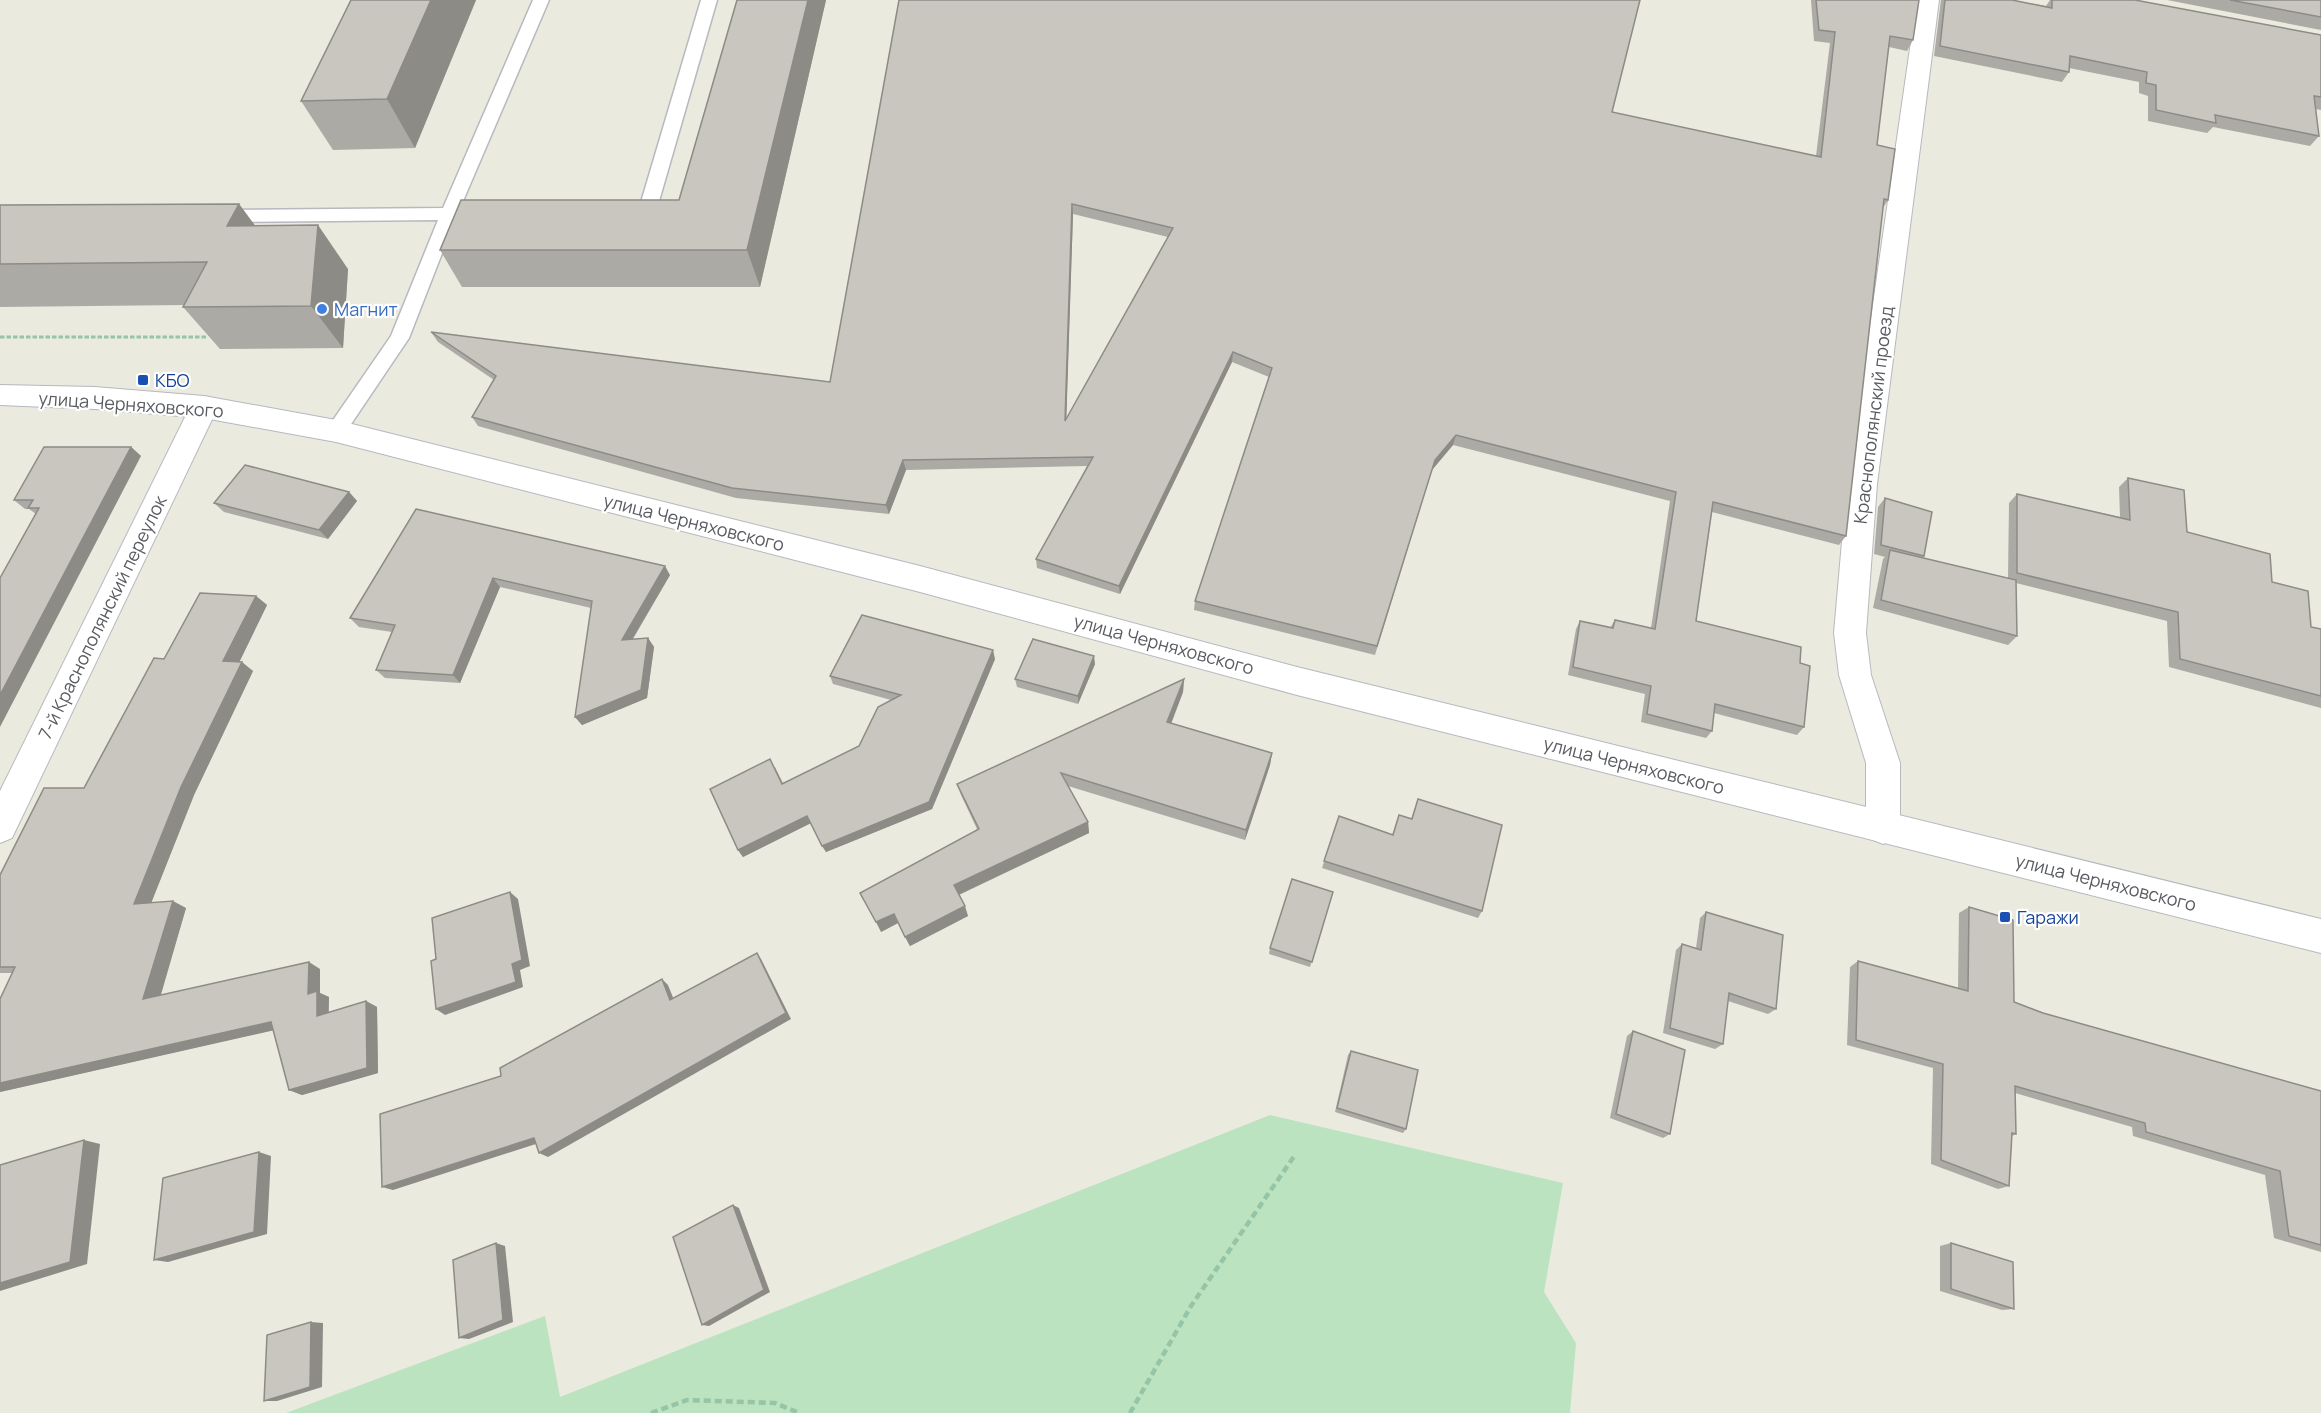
<svg xmlns="http://www.w3.org/2000/svg" width="2321" height="1413" viewBox="0 0 2321 1413" font-family="Manrope,sans-serif">
  <rect width="100%" height="100%" fill="#ebeadf"/>
  <polygon fill="#bce3bf" points="1270,1115 1563,1183 1544,1292 1576,1343 1570,1413 286,1413 545,1316 560,1397"/>
  <g fill="none" stroke-linecap="round" stroke-linejoin="round">
    <defs>
      <g id="lane">
        <polygon points="533,0 549,0 460,208 467,210 470,214 467,218 455,220 409,338 343,436 336,438 329,436 326,431 329,426 391,336 438,220 217,222 211,220 208,216 211,212 217,210 443,208"/>
        <polygon points="701,0 717,0 655,215 652,219 626,219 623,215 626,211 639,209"/>
      </g>
      <g id="street">
        <polygon points="1917,0 1939,0 1877,484 1866,633 1871,675 1900,763 1900,828 1895,839 1883,844 1871,839 1866,828 1866,763 1839,675 1834,633 1847,484"/>
        <polygon points="204,396 214,399 218,407 12,838 0,843 0,791 190,407 194,399"/>
      </g>
      <polygon id="secondary" points="0,385 95,387 204,396 336,420 920,566 1297,667 2321,919 2321,953 1297,695 920,592 336,442 204,418 95,409 0,405"/>
    </defs>
    <use href="#lane" stroke="#b7b9be" stroke-width="3"/>
    <use href="#street" stroke="#b7b9be" stroke-width="2"/>
    <use href="#secondary" stroke="#b5b8be" stroke-width="2"/>
    <polyline stroke="#95c4a6" stroke-width="3" stroke-dasharray="4.5 2" stroke-linecap="butt" points="0,337 208,337"/>
    <g stroke="#95c4a6" stroke-width="4.5" stroke-dasharray="7 4" stroke-linecap="butt">
      <polyline points="651,1413 687,1400 775,1403 799,1413"/>
      <polyline points="1130,1413 1191,1306 1295,1155"/>
    </g>
    <use href="#lane" fill="#fff" fill-rule="evenodd"/>
    <use href="#street" fill="#fff" fill-rule="evenodd"/>
    <use href="#secondary" fill="#fff" fill-rule="evenodd"/>
  </g>
  <g fill="#acaaa4" fill-rule="evenodd">
    <polygon points="351,0 476,0 415,148 333,150 301,101"/>
    <polygon points="737,0 826,0 760,287 462,287 440,250 679,200"/>
    <path d="M899,0L1612,112L1816,156L1830,43L1814,41L1811,0H1919L1913,40L1907,51L1889,47L1877,145L1888,200L1883,208L1846,536L1839,545L1712,512L1696,621L1800,663L1804,727L1797,735L1714,713L1712,731L1706,738L1641,722L1645,694L1568,675L1576,629L1580,621L1610,628L1615,620L1651,628L1670,501L1453,445L1432,470L1375,655L1194,610L1195,601L1269,377L1232,362L1120,594L1037,568L1036,559L1087,466L906,470L889,514L736,498L478,426L472,417L494,380L438,342L431,332L830,382ZM1073,214L1168,237L1066,419Z"/>
    <polygon points="1941,0 2012,0 2046,6 2050,0 2135,0 2321,35 2321,110 2316,109 2319,136 2310,146 2213,127 2207,133 2148,121 2148,96 2139,93 2139,82 2069,68 2069,72 2062,82 1934,56"/>
    <polygon points="2167,0 2321,0 2321,30"/>
    <polygon points="239,204 255,226 348,269 343,348 220,349 183,307 184,305 0,307 0,205"/>
    <polygon points="131,447 141,456 36,514 29,509 25,509 14,500"/>
    <polygon points="2128,478 2187,532 2272,582 2311,627 2321,629 2321,708 2169,667 2167,621 2016,583 2017,636 2008,645 1873,608 1883,559 1885,557 1874,554 1878,507 1885,498 1924,556 1923,558 2008,578 2009,503 2017,494 2120,517 2119,487"/>
    <polygon points="349,492 357,501 328,539 224,512 214,503"/>
    <polygon points="416,509 670,575 633,639 648,638 654,647 647,698 582,725 575,717 591,608 500,587 460,683 385,678 376,670 392,632 359,627 350,618"/>
    <polygon points="256,596 267,605 239,662 253,671 194,795 151,903 186,908 160,995 320,969 320,993 329,997 329,1012 366,1001 377,1007 378,1073 302,1095 289,1090 273,1030 0,1092 12,973 0,973 0,875 84,788 164,659"/>
    <polygon points="995,659 932,809 826,852 811,823 743,857 738,850 775,767 783,783 859,746 891,700 833,684 830,676"/>
    <polygon points="1095,664 1078,704 1017,687 1015,679"/>
    <polygon points="1184,679 1183,692 1171,724 1272,753 1270,765 1245,840 1068,786 1088,822 1089,833 959,895 968,916 910,946 898,923 881,932 977,829 961,795 957,784"/>
    <polygon points="1418,799 1482,911 1478,918 1322,868 1339,816 1392,835 1399,815 1411,819"/>
    <polygon points="1333,892 1310,967 1269,954 1270,948"/>
    <polygon points="1969,907 2014,1002 2043,1013 2321,1091 2321,1252 2274,1238 2265,1175 2133,1136 2132,1127 2015,1093 2016,1134 2012,1136 2009,1186 1998,1189 1931,1164 1933,1068 1847,1045 1850,967 1858,961 1958,988 1959,913"/>
    <polygon points="1706,912 1776,1009 1768,1014 1728,1001 1723,1044 1715,1049 1663,1033 1676,950 1682,944 1696,948 1700,918"/>
    <polygon points="1633,1031 1670,1134 1663,1138 1610,1118 1627,1036"/>
    <polygon points="1351,1051 1406,1129 1403,1133 1335,1112 1348,1055"/>
    <polygon points="1951,1243 2014,1309 2002,1310 1940,1291 1940,1246"/>
  </g>
  <g fill="#8c8b86">
    <polygon points="431,0 476,0 415,148 387,99"/>
    <polygon points="808,0 826,0 760,287 747,250"/>
    <polygon points="239,204 271,247 227,226"/>
    <polygon points="1072,204 1073,214 1066,431 1065,421"/>
    <polygon points="318,225 348,269 343,348 311,306"/>
    <polygon points="1233,352 1232,362 1120,594 1119,586"/>
    <polygon points="1456,435 1453,445 1432,470 1375,655 1435,460"/>
    <polygon points="131,447 141,456 0,727 0,695"/>
    <polygon points="903,460 906,470 889,514 886,505"/>
    <polygon points="349,492 357,501 328,539 319,530"/>
    <polygon points="665,566 670,575 627,648 622,640"/>
    <polygon points="493,578 500,587 460,683 453,675"/>
    <polygon points="256,596 267,605 235,671 223,661"/>
    <polygon points="648,638 654,647 647,698 582,725 575,717"/>
    <polygon points="993,650 995,659 932,809 826,852 822,846"/>
    <polygon points="1094,656 1095,664 1078,704 1078,696"/>
    <polygon points="242,662 253,671 194,795 148,911 134,904 181,787"/>
    <polygon points="1184,679 1183,692 1167,734 1167,722"/>
    <polygon points="1272,753 1270,765 1245,840 1246,830"/>
    <polygon points="807,816 811,823 743,857 738,850"/>
    <polygon points="1088,822 1089,833 958,895 954,885"/>
    <polygon points="510,892 518,899 530,966 520,970 523,987 445,1015 436,1009 512,964"/>
    <polygon points="173,901 186,908 158,1005 143,999"/>
    <polygon points="965,906 968,916 910,946 905,937"/>
    <polygon points="894,914 898,923 881,932 876,922"/>
    <polygon points="757,953 761,959 791,1019 548,1157 539,1153"/>
    <polygon points="309,962 320,969 320,993 329,997 328,1022 317,1016 308,994"/>
    <polygon points="662,979 668,985 676,1005 670,1000"/>
    <polygon points="366,1001 377,1007 378,1073 302,1095 289,1090"/>
    <polygon points="271,1022 284,1028 0,1092 0,1083"/>
    <polygon points="534,1138 542,1142 393,1190 382,1187"/>
    <polygon points="84,1140 100,1144 87,1264 0,1291 0,1283"/>
    <polygon points="259,1152 271,1156 267,1234 168,1262 154,1260"/>
    <polygon points="733,1205 739,1208 770,1292 709,1326 702,1325"/>
    <polygon points="496,1243 505,1246 513,1322 469,1339 459,1338"/>
    <polygon points="311,1322 323,1323 322,1387 277,1401 264,1401"/>
  </g>
  <g fill="#c8c6bf" stroke="#8c8b86" stroke-width="1.5" fill-rule="evenodd">
    <polygon points="351,0 431,0 387,99 301,101"/>
    <polygon points="737,0 808,0 747,250 440,250 461,200 679,200"/>
    <path d="M899,0H1640L1612,112L1821,157L1835,32L1819,30L1816,0H1919L1913,40L1890,36L1877,145L1895,149L1888,200L1884,199L1846,536L1713,502L1696,621L1801,647L1800,663L1810,666L1804,727L1715,704L1712,731L1647,714L1651,686L1573,667L1580,621L1613,628L1615,620L1655,629L1676,492L1456,435L1435,460L1377,646L1195,601L1272,368L1233,352L1119,586L1036,559L1093,457L903,460L886,505L732,488L472,417L496,376L431,332L830,382ZM1072,204L1173,228L1065,421Z"/>
    <polygon points="1945,0 2012,0 2052,8 2052,0 2135,0 2321,35 2321,97 2314,96 2319,136 2215,115 2216,123 2156,110 2156,85 2146,83 2147,72 2070,56 2069,72 1940,46"/>
    <polygon points="2230,0 2321,0 2321,17"/>
    <polygon points="239,204 227,226 318,225 311,306 183,307 207,262 0,264 0,205"/>
    <polygon points="44,447 131,447 0,695 0,578 39,508 28,508 33,500 14,500"/>
    <polygon points="245,465 349,492 319,530 214,503"/>
    <polygon points="2128,478 2184,490 2187,532 2270,554 2272,582 2308,591 2311,627 2321,629 2321,696 2180,659 2178,612 2017,573 2017,494 2130,520"/>
    <polygon points="1885,498 1932,512 1924,556 1881,545"/>
    <polygon points="416,509 665,566 622,640 648,638 641,690 575,717 592,601 493,578 453,675 376,670 395,625 350,618"/>
    <polygon points="1890,550 2016,580 2017,636 1881,600"/>
    <polygon points="200,593 256,596 223,661 242,662 181,787 134,904 173,901 143,999 309,962 308,994 317,991 317,1016 366,1001 367,1068 289,1090 271,1022 0,1083 0,999 15,967 0,967 0,875 44,788 84,788 154,658 164,659"/>
    <polygon points="862,615 993,650 929,802 822,846 807,816 738,850 710,789 770,759 782,784 859,746 878,707 901,695 830,676"/>
    <polygon points="1033,639 1094,656 1078,696 1015,679"/>
    <polygon points="1184,679 1167,722 1272,753 1246,830 1061,773 1088,822 954,885 965,906 905,937 894,914 876,922 860,893 979,829 957,784"/>
    <polygon points="1418,799 1502,825 1482,911 1324,861 1339,816 1393,835 1399,815 1412,819"/>
    <polygon points="1292,879 1333,892 1312,962 1270,948"/>
    <polygon points="510,892 522,960 512,964 516,982 436,1009 431,961 436,959 432,918"/>
    <polygon points="1969,907 2013,920 2014,1002 2043,1013 2321,1091 2321,1245 2289,1236 2280,1171 2146,1132 2145,1123 2015,1086 2016,1134 2012,1133 2009,1186 1941,1160 1943,1064 1856,1040 1858,961 1968,991"/>
    <polygon points="1706,912 1783,935 1776,1009 1729,993 1723,1044 1670,1028 1682,944 1701,950"/>
    <polygon points="757,953 786,1013 539,1153 534,1138 382,1187 380,1114 501,1076 500,1068 662,979 670,1000"/>
    <polygon points="1633,1031 1685,1050 1670,1134 1616,1114"/>
    <polygon points="1351,1051 1418,1070 1406,1129 1337,1108"/>
    <polygon points="84,1140 70,1262 0,1283 0,1165"/>
    <polygon points="259,1152 254,1232 154,1260 163,1178"/>
    <polygon points="733,1205 764,1290 702,1325 673,1237"/>
    <polygon points="496,1243 503,1320 459,1338 453,1260"/>
    <polygon points="1951,1243 2013,1262 2014,1309 1951,1289"/>
    <polygon points="311,1322 310,1387 264,1401 267,1335"/>
  </g>
  <circle fill="#3f7fe0" stroke="#fff" stroke-width="2" cx="322" cy="309" r="6"/>
  <g fill="#1a4fb4" stroke="#fff" stroke-width="2">
    <rect x="137" y="374" width="12" height="12" rx="3"/>
    <rect x="1999" y="911" width="12" height="12" rx="3"/>
  </g>
  <g text-anchor="middle" dominant-baseline="central" stroke-width="4.5" stroke-linejoin="round" paint-order="stroke">
    <g font-size="18" fill="#366cbe" stroke="#fff" text-anchor="start">
      <text x="334" y="309">Магнит</text>
    </g>
    <g font-size="18" fill="#164399" stroke="#fff" text-anchor="start">
      <text x="155" y="380">КБО</text>
      <text x="2017" y="917">Гаражи</text>
    </g>
    <g font-size="18" fill="#585b60" stroke="#fff">
      <text transform="translate(131 404) rotate(4)">улица Черняховского</text>
      <text transform="translate(1873 415) rotate(-83)">Краснополянский проезд</text>
      <text transform="translate(694 522) rotate(14)">улица Черняховского</text>
      <text transform="translate(102 617) rotate(-64)">7-й Краснополянский переулок</text>
      <text transform="translate(1164 644) rotate(15)">улица Черняховского</text>
      <text transform="translate(1634 765) rotate(14)">улица Черняховского</text>
      <text transform="translate(2106 882) rotate(14)">улица Черняховского</text>
    </g>
  </g>
</svg>
